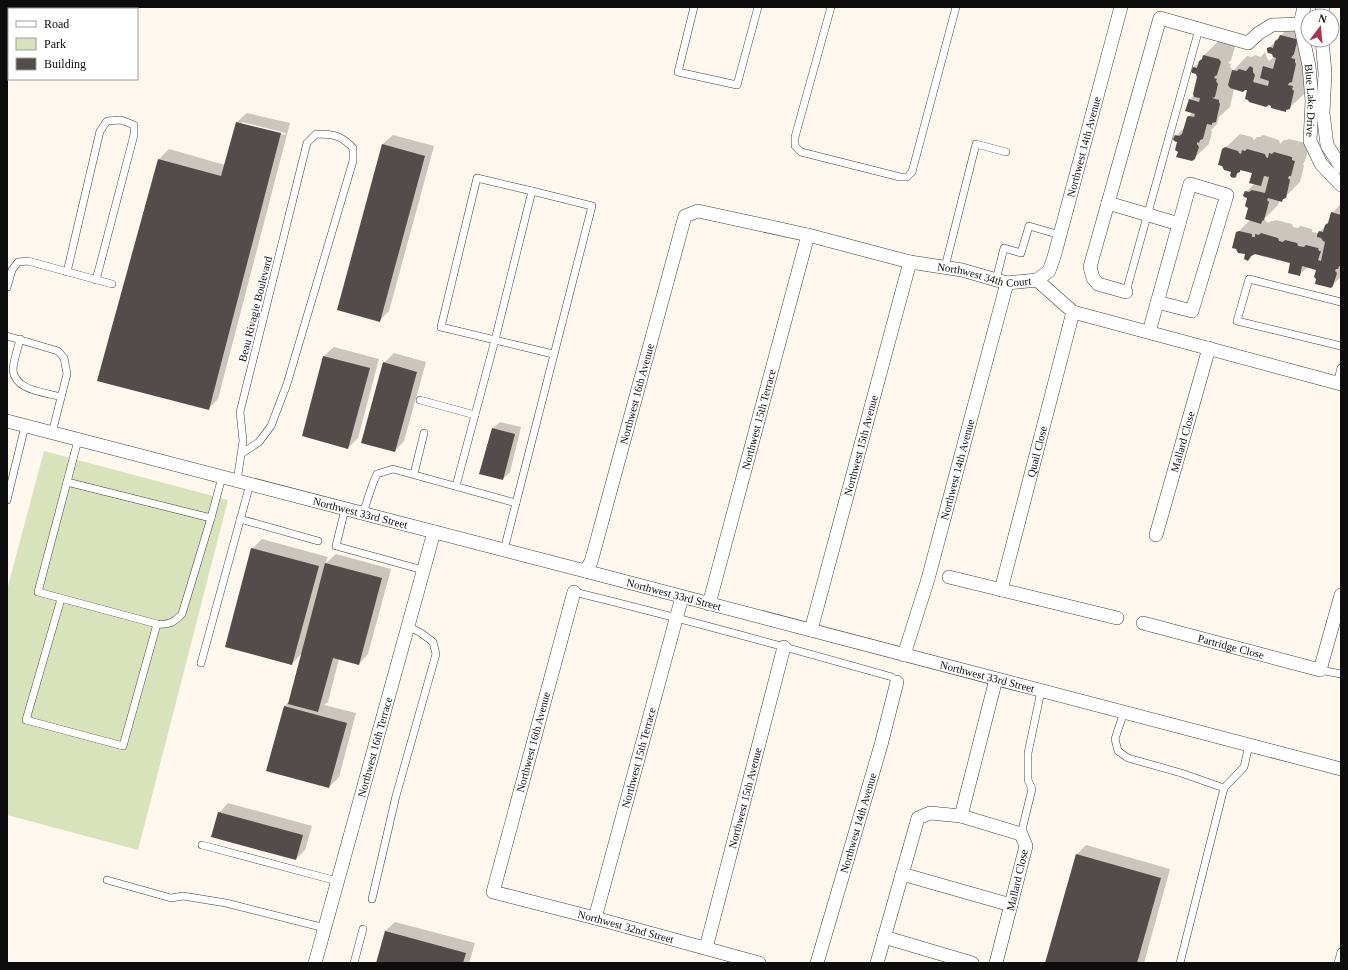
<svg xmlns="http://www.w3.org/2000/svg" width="1348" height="970" viewBox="0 0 1348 970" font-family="Georgia,serif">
  <rect width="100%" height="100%" fill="#fdf7ed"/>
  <polygon fill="#d8e3bb" points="44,451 228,500 138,850 7,815 7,590"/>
  <g fill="#0003" fill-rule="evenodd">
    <polygon points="1295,21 1308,25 1306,66 1302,70 1306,72 1308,77 1304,94 1286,111 1273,105 1248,90 1234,89 1230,107 1219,117 1217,124 1211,130 1212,132 1209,144 1194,158 1179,152 1178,142 1176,136 1185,127 1187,118 1193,112 1190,100 1194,95 1199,77 1194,68 1204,57 1204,55 1219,41 1233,45 1235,47 1231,60 1228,63 1231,64 1230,67 1232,69 1231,73 1247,56 1252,57 1255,55 1261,57 1265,52 1267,58 1269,61 1274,57 1272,53 1268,49"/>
    <path d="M247,113L290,123L218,399L209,408L99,380L159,159L169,149L225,165L237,122ZM242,122L286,133L285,135L242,124Z"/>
    <polygon points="1240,134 1252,137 1254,140 1257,137 1260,137 1263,135 1279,140 1280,144 1284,140 1287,140 1289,139 1306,143 1309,146 1305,161 1303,164 1304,166 1300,182 1282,200 1280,200 1278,205 1264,219 1268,223 1271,221 1274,221 1276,220 1292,224 1293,227 1298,228 1300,226 1312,229 1312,232 1319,233 1330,221 1332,213 1341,204 1341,277 1332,285 1317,269 1308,267 1299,275 1291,263 1254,254 1248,260 1237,233 1250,220 1249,197 1246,192 1255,183 1253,172 1242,169 1235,176 1223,150"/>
    <polygon points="393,135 434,146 389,311 379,321 383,144"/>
    <polygon points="334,347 379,359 358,438 348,448 303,435 324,356"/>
    <polygon points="394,353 426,362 404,441 395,451 384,363"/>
    <polygon points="500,422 521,427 510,472 503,479 492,429"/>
    <polygon points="262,539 328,557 325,564 336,554 391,569 368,654 359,664 339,659 328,702 324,705 356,713 339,777 329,787 267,770 285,706 289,701 302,653 292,664 252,549"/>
    <polygon points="228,803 312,826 305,850 296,859 219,813"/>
    <polygon points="1086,845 1170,869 1144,963 1046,963 1076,855"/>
    <polygon points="395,922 475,943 469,963 377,963 385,931"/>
  </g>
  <g fill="#544c4a">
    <polygon points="1280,35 1296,39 1297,42 1294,54 1291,58 1295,59 1295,62 1296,64 1292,82 1289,83 1288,85 1293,86 1292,89 1294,91 1290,109 1286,110 1286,112 1271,108 1271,106 1269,105 1266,107 1249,102 1248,100 1245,99 1247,90 1245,90 1243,92 1230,88 1228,85 1232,70 1237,71 1239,69 1246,71 1250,66 1253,68 1253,72 1255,75 1253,82 1268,86 1269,81 1260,78 1263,66 1273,69 1276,58 1273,57 1272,54 1268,53 1267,51 1267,48 1270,47 1273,48 1275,41 1278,39"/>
    <polygon points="1203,55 1219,59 1221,62 1217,75 1215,76 1214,78 1217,79 1216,81 1218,84 1215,97 1212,98 1219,100 1219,102 1220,104 1216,122 1212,123 1212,125 1207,124 1203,139 1200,140 1199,143 1197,142 1197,144 1199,147 1195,159 1192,161 1176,157 1178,152 1175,150 1177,142 1174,141 1173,139 1175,135 1179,136 1182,134 1187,117 1189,116 1194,117 1195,114 1185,111 1189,99 1199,102 1200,98 1194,97 1193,94 1197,77 1196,74 1192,73 1191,71 1193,67 1197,68 1199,61 1202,59"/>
    <polygon points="236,122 281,133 209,410 97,381 158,159 221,176"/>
    <polygon points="382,144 425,156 380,322 337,310"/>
    <polygon points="1225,147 1238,151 1239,153 1241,154 1242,150 1245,151 1247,149 1265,154 1266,157 1268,158 1269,153 1272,154 1274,152 1292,157 1292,160 1295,161 1291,176 1289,176 1288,178 1290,180 1286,198 1283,199 1282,202 1268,198 1267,200 1269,202 1264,220 1262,221 1261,224 1245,219 1248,208 1245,206 1247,198 1244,197 1243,195 1245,191 1249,192 1252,190 1265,193 1269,177 1264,176 1261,186 1249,183 1252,173 1240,170 1240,172 1237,173 1236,177 1234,178 1231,177 1230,175 1231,172 1224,170 1222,166 1218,165 1222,149"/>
    <polygon points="1331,212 1341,215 1340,242 1341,242 1341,267 1339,266 1338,269 1336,269 1335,271 1337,273 1333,286 1331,288 1315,284 1316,279 1314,277 1316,270 1302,266 1300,276 1288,273 1290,263 1255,254 1251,256 1248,261 1244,259 1245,254 1238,253 1236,249 1232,248 1236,232 1239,231 1252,234 1252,237 1255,237 1255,234 1259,235 1261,233 1278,238 1279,241 1283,242 1285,240 1297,243 1298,246 1304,247 1306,245 1318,248 1319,251 1321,251 1318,260 1321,261 1325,242 1323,241 1321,238 1317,237 1317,235 1319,231 1323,232 1325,225 1328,223"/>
    <polygon points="323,356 370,368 348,449 302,436"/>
    <polygon points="383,362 417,372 395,452 361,443"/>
    <polygon points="492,428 515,434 503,480 479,474"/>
    <polygon points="251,548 319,566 292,665 225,647"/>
    <polygon points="325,563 382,578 359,665 333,658 318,712 288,704"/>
    <polygon points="284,706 347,723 329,788 266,771"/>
    <polygon points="218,812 303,835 296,860 211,837"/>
    <polygon points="1076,854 1161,878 1137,963 1045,963"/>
    <polygon points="385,931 466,953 463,963 376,963"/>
  </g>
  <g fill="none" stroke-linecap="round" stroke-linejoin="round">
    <defs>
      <g id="service">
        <polyline points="694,7 678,72 737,85 758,7"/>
        <polyline points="831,7 795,137 795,146 801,152 900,177 907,177 912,172 956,7"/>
        <polyline points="7,46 9,47"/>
        <polyline points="7,74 9,66"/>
        <polyline points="532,191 477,178 441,327 553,354"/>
        <polyline points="945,267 976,144 1006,152"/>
        <polyline points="67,272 100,131 107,121 121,120 134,125 134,135 96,280"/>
        <polyline points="996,280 1004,248 1021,253 1029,226 1060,235"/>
        <polyline points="7,287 12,270 18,262 28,261 112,284"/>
        <polyline points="1126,292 1199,29"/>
        <polyline points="1341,302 1249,279 1237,321 1341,346"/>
        <polyline points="7,336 58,351 64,358 67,374 52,433"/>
        <path d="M20,339C18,348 13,362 13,370C15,391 45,392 61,397"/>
        <polyline points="1337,383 1341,368"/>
        <polyline points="420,400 475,415"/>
        <polyline points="78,440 67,482 211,518 222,477"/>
        <polyline points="414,474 424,433"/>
        <path d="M237,481L243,441L240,412L307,143L316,134C333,134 341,135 353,148V161L287,384L271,426L259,442L241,454"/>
        <path d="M67,482L38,592L157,624C169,625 173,623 182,614L211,518"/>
        <polyline points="456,486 495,340 532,191 592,206 516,503"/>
        <polyline points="7,500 25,426"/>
        <polyline points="345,509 336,546 423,570"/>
        <polyline points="363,513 373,483 377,474 393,469 516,503 504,550"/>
        <polyline points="240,519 318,541"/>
        <path d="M574,592C681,618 786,647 892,677L897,682"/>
        <polyline points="61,599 26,720 123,746 157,624"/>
        <polyline points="201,663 250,484"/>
        <polyline points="1320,670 1341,674"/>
        <polyline points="1124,712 1115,739 1118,751 1128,758 1181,773 1224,788 1244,767 1249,745"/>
        <polyline points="1021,834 1032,789 1028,780 1028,753 1041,691"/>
        <polyline points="202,845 337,881"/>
        <polyline points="107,880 171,898 183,896 226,903 325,928"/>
        <polyline points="372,899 396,796 436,654 433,642 421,633 408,626"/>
        <polyline points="354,963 363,929"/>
        <polyline points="1180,963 1224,788"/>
        <polyline points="1338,963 1341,952"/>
      </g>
      <g id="minor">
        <path id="s1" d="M1304,7L1300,24L1309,66L1312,101L1310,141L1321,164L1341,185"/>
        <polyline points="1321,16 1323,7"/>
        <polyline points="1322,40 1325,73 1323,113 1327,145 1341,167"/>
        <polyline points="1108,203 1179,224 1190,184 1227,195 1192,311 1157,302"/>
        <path id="s2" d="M1037,280L1049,271L1054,257L1121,7"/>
        <polyline points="1126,292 1098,284 1093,278 1090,267 1160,18 1248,43 1259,33 1272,25 1300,24"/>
        <polyline points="1149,332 1179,224"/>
        <path id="s3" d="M7,421L585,571L1341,769"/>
        <path id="s4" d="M1156,535L1209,348"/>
        <path id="s5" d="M585,571L591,562L685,216L698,211L808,235L910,262L962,270L1007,283L1037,280L1073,312L1341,384"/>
        <polyline points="949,577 1117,618"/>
        <path id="s6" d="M1001,590L1073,312"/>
        <path id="s7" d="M574,592L493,892L595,918L759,963"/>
        <path id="s8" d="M709,604L808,235"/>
        <path id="s9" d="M1143,623L1320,670L1341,595"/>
        <path id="s10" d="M811,630L910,262"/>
        <path id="s11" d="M904,655L928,579L1007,283"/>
        <polyline points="961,816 996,679"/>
        <polyline points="902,874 1011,905"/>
        <path id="s12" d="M595,918L682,597"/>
        <polyline points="884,937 972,963"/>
        <path id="s13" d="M706,948L784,647"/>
        <path id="s14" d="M315,963L434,532"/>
        <path id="s15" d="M817,963L881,745L897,682"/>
        <polyline points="877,963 918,818 930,813 961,816 1021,834 1026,846 996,963"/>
      </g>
    </defs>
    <use href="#service" stroke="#3f3f3f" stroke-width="8"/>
    <use href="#minor" stroke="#3f3f3f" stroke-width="14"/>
    <use href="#service" stroke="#fff" stroke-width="7"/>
    <use href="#minor" stroke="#fff" stroke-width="13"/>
  </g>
  <g text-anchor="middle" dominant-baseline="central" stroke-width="4" stroke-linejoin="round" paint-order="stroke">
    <g font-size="11" fill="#0c0c0c" stroke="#fff">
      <text stroke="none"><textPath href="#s1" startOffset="95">Blue Lake Drive</textPath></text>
      <text stroke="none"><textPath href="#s2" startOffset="144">Northwest 14th Avenue</textPath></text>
      <text stroke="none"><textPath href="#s5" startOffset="677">Northwest 34th Court</textPath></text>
      <text transform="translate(255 309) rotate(-76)">Beau Rivagie Boulevard</text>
      <text stroke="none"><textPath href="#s5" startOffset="185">Northwest 16th Avenue</textPath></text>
      <text stroke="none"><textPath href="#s8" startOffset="191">Northwest 15th Terrace</textPath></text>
      <text stroke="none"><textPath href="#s4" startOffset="97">Mallard Close</textPath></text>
      <text stroke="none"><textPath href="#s10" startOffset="191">Northwest 15th Avenue</textPath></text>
      <text stroke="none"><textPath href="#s6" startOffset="143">Quail Close</textPath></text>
      <text stroke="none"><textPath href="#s11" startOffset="193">Northwest 14th Avenue</textPath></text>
      <text stroke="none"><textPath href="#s3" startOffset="365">Northwest 33rd Street</textPath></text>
      <text stroke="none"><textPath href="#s3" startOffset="689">Northwest 33rd Street</textPath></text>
      <text stroke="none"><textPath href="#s9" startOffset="91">Partridge Close</textPath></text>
      <text stroke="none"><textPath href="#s3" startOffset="1013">Northwest 33rd Street</textPath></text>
      <text transform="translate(533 742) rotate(-75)">Northwest 16th Avenue</text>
      <text stroke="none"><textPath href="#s14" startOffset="224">Northwest 16th Terrace</textPath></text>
      <text stroke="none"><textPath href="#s12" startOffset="166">Northwest 15th Terrace</textPath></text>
      <text stroke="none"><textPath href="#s13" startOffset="155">Northwest 15th Avenue</textPath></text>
      <text stroke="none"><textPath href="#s15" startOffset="146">Northwest 14th Avenue</textPath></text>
      <text transform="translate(1017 880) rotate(-77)">Mallard Close</text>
      <text stroke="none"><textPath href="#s7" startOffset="448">Northwest 32nd Street</textPath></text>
    </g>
  </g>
  <rect width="1348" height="970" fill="none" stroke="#0c0c0c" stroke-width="16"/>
  <rect x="8" y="8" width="130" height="72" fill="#ffffff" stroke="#9e9e9e"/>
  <rect x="16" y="21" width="20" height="6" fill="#ffffff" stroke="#9e9e9e"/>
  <text x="44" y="28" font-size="12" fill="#0c0c0c">Road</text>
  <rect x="16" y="38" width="20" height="12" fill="#d8e3bb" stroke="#9e9e9e"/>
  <text x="44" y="48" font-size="12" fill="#0c0c0c">Park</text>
  <rect x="16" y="58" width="20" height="12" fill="#544c4a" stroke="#9e9e9e"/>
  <text x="44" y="68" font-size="12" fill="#0c0c0c">Building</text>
  <g transform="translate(1320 28) rotate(16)"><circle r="19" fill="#ffffff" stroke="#9e9e9e"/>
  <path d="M0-3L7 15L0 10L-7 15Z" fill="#ac3451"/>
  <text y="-6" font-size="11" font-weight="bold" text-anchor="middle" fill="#0c0c0c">N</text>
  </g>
</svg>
